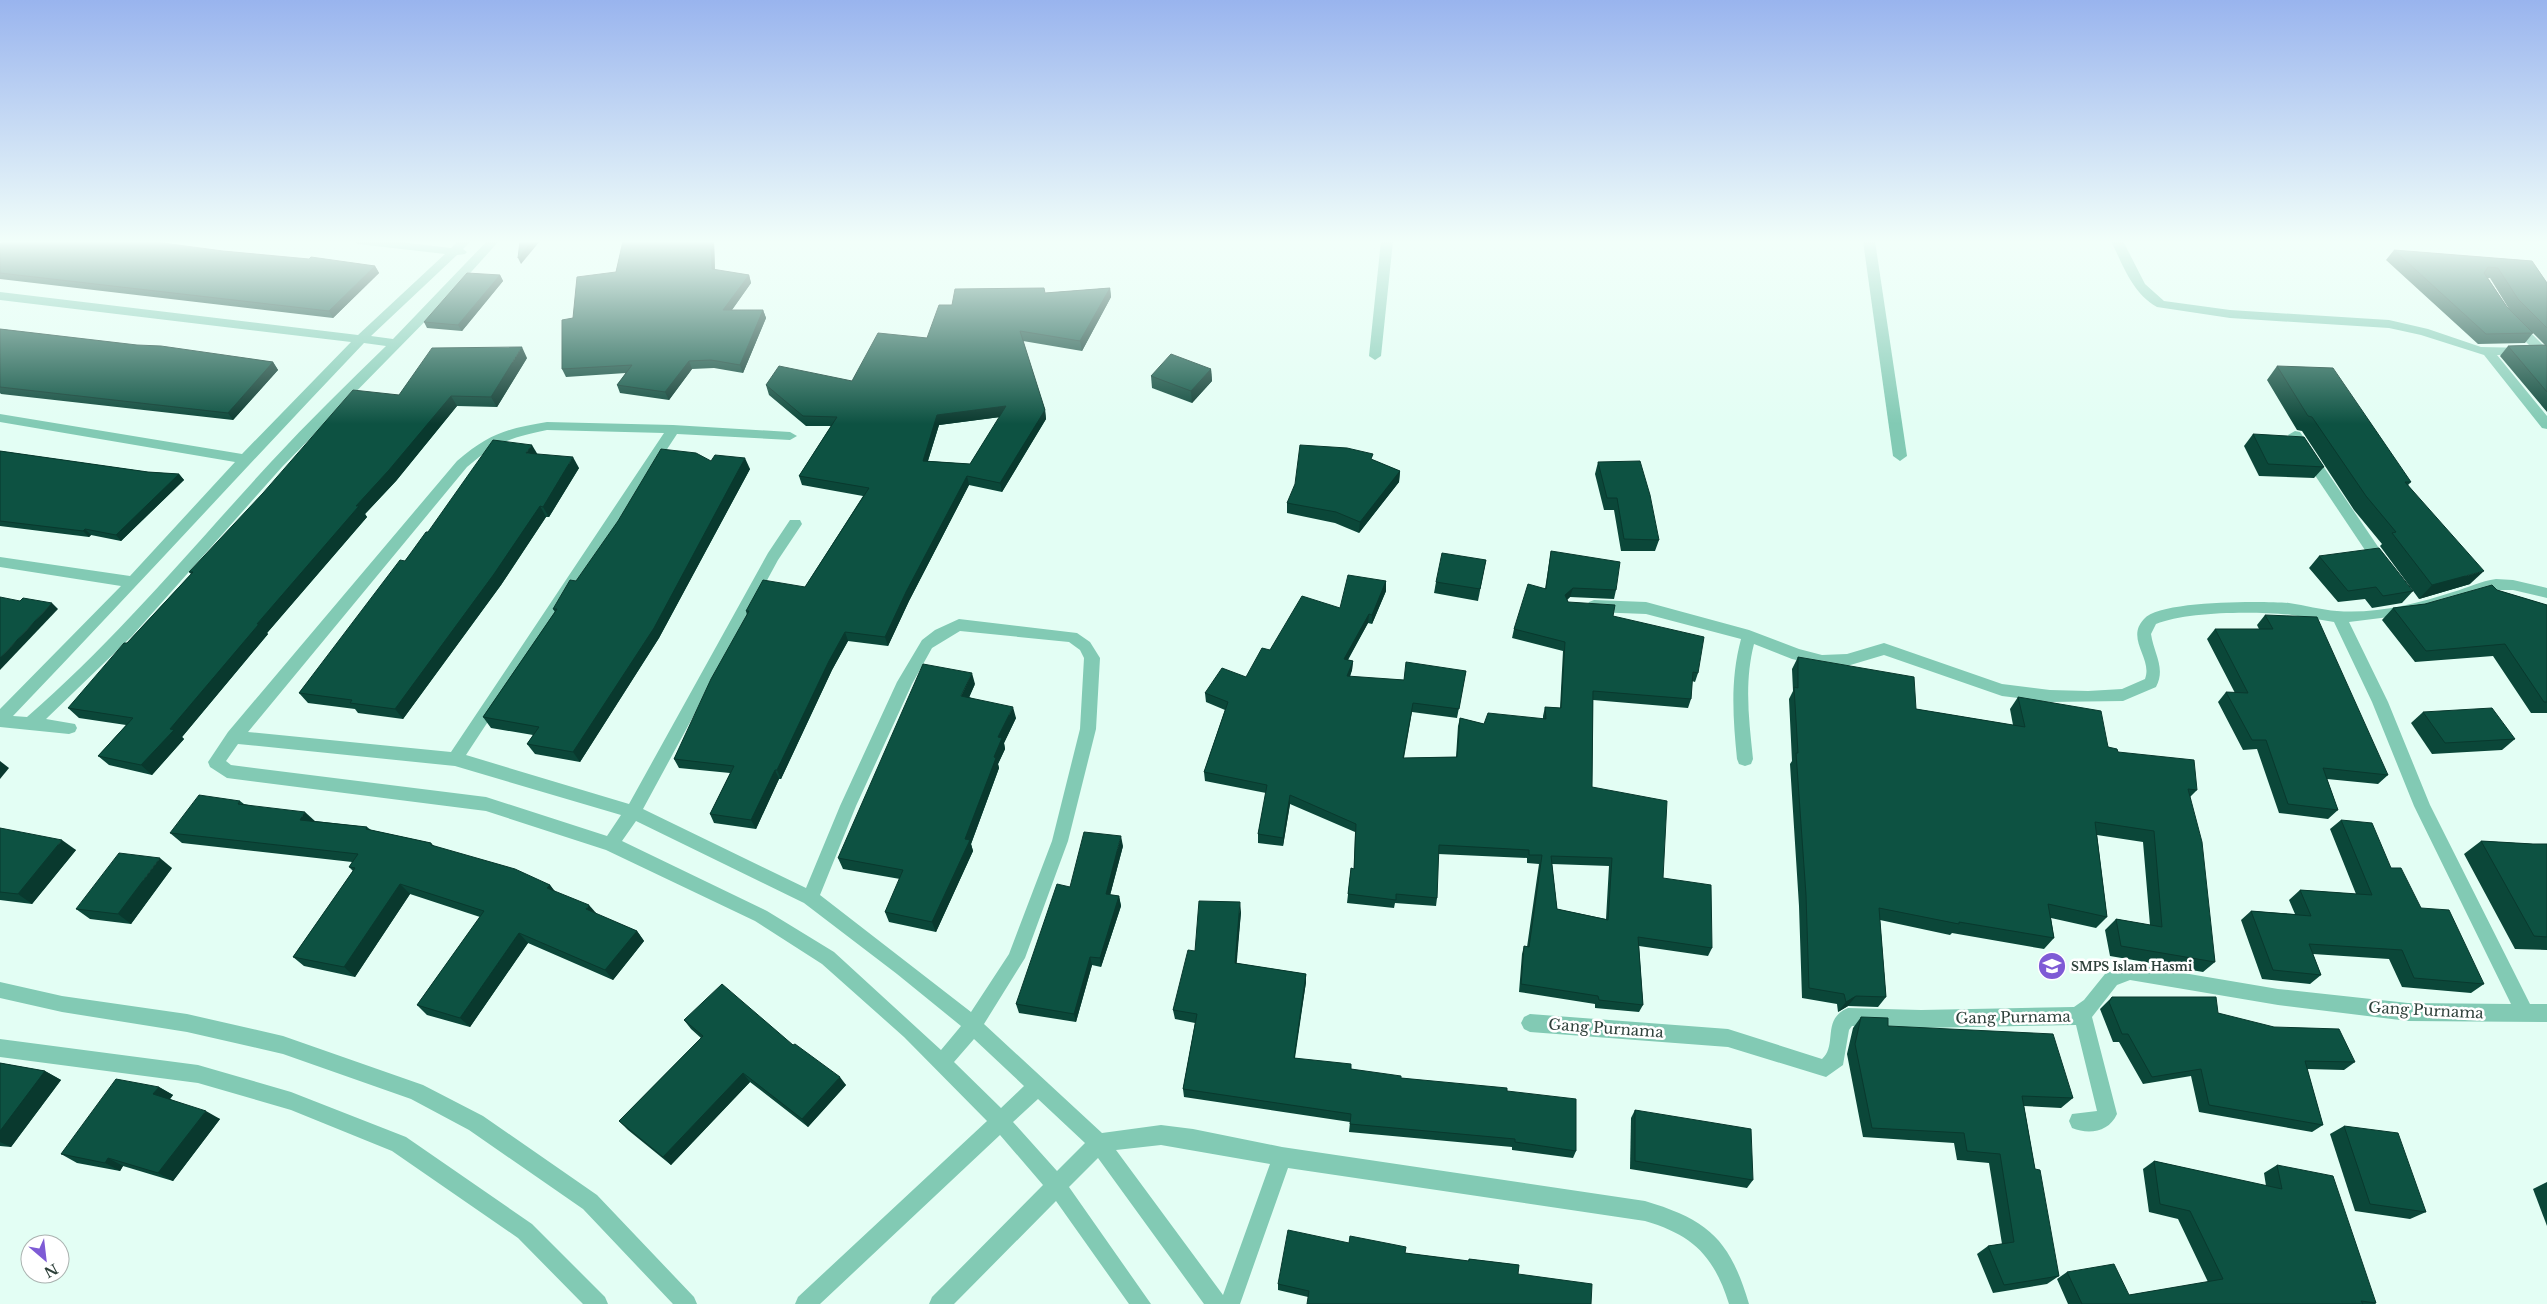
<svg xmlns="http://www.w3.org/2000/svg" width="2547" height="1304" viewBox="0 0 2547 1304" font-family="'Libre Baskerville',serif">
  <rect width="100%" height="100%" fill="#e3fef4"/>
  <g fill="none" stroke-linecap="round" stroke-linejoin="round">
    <g fill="#82cab4" fill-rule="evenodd">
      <path d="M352,241H392L451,248L458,241H471L463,249L467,252L465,254L457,255L371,336L393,339L487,241H499L445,301L282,467L132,636L46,719L75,724L77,728L75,732L69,734L0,727V709L121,586L0,567V557L130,576L235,462L0,422V414L242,454L351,342L0,300V292L358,335L445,254L358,244ZM364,343L386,346C347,384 308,422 271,462C191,549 116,640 27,717L13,716C131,593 246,467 364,343Z"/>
      <polygon points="1381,241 1393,241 1381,356 1375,360 1369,356"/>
      <polygon points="1863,241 1875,241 1907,456 1900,461 1893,456"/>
      <path d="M2111,241H2123L2145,284L2164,301L2230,310L2389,320L2428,329L2481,347L2528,348L2530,351L2524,355H2497L2547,416V429L2542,428L2484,355L2421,335L2389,328L2230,318L2157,307C2132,293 2123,265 2111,241Z"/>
      <polygon points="2516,321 2520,322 2547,349 2547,360 2543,359 2512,328 2512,322"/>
      <path d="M547,422L673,425L790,432L797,436L790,440L677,434L466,755L629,804L768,553L790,520H800L802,524L778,560L643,809L806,888L840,806L897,682L922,640L935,630L959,619L1077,633L1090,642L1100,658L1096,729L1068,841L1025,958L984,1024L1102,1133L1161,1125L1193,1129L1282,1147L1645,1201C1709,1220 1730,1240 1749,1304H1729C1714,1256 1693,1235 1645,1221L1288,1168L1240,1304H1204L1098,1158L1069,1187L1151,1304H1129L1056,1201L954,1304H929L932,1297L1043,1185L1000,1135L820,1304H795L798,1297L987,1121L904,1037L822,964L755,921L606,850L486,811L227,778L210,767L208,762L228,732L457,461C490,433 506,429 547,422ZM547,430L664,433L451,752L248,732L467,467C496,442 510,438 547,430ZM960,631L1069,642L1080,650L1084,658L1080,729L1052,841L1009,954L971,1012L820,895L856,806L912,684L932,648ZM238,744L455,766L621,815L607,836L486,797L231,765L226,761ZM636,821L804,903L897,974L961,1026L941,1050L834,952L767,911L622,841ZM974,1039L1024,1086L1001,1108L954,1062ZM1038,1099L1085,1143L1057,1171L1013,1122ZM1161,1145L1270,1164L1223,1295L1116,1150Z"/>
      <polygon points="2295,431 2300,432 2387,560 2389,564 2387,568 2377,568 2288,435"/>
      <path d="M2496,579L2513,580L2547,588V598L2513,590H2496L2413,614L2349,622L2388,702L2430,805L2530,1004H2547V1022L2408,1021L2278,1005L2130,980L2117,985L2092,1017L2117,1114C2109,1132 2089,1135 2072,1128L2069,1121L2072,1114L2097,1111L2076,1025L1921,1028L1852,1026L1849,1030L1843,1065L1826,1077L1728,1047L1530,1032L1524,1029L1521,1023L1524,1017L1530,1014L1728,1029L1822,1059C1838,1045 1821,1019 1848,1008L1921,1010L2074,1007L2084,1000L2105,974L2130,964L2278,989L2408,1003L2511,1004L2414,806L2372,702L2334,622C2320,620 2306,617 2292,615C2258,611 2187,611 2156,624L2151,634C2154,654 2166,668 2156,687L2123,701L2050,702L2002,696L1884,655L1847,666H1822L1792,659L1754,644C1744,683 1749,720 1753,759L1751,764L1745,766L1739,764L1737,759C1733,718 1730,680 1741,639L1646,614L1594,612L1589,610L1587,606L1589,602L1594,600L1646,602L1749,630L1799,649L1822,655L1847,654L1884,643L2002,684L2050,690L2088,691L2122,689L2145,679C2153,658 2125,639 2144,619C2160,600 2263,601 2289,603C2305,605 2321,610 2337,611C2375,614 2417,604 2453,592C2467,588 2481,581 2496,579Z"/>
      <polygon points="0,982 62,996 187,1014 283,1036 423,1085 483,1116 597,1195 694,1297 697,1304 673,1304 583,1209 469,1130 411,1099 283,1054 187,1032 62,1012 0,998"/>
      <polygon points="0,1039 198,1065 291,1092 406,1137 532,1224 605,1297 608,1304 583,1304 518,1238 392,1151 291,1110 198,1083 0,1057"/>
    </g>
  </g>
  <g fill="#0b4739" fill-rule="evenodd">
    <polygon points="623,241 714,241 715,270 749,275 751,283 732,310 763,310 766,318 743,373 714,368 692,369 669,400 620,393 617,385 626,373 566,377 562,369 573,318 616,272"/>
    <polygon points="0,244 223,251 375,266 379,273 333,318 0,279"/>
    <polygon points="2394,250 2532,261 2547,283 2547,412 2500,356 2508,346 2545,345 2509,309 2490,278 2488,278 2507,307 2533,333 2525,343 2478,344 2386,260"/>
    <polygon points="500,275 503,281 462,331 427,328 424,322"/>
    <path d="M1110,288L1111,297L1082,351L1023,341L1045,410L1046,419L1002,492L969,485L909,601L888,646L848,641L832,670L781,779H779L756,829L714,823L710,814L730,773L679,768L674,759L747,615L746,611L805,587L863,496L802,485L799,476L831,426H806L769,395L766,385L852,381L927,338L952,305L1045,293ZM1000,417L970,464L928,461L939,425Z"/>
    <polygon points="0,329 273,362 278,370 233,420 1,394 0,393"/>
    <polygon points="527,358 497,407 457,406 396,481 365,514 367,517 267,633 268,634 182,737 184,739 152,775 109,765 98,756 126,725 79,718 68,708 127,643 191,574 189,572 399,395"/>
    <polygon points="2277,366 2411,482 2408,485 2470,584 2419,599 2380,546 2382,544 2354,510 2302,431 2297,430 2267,380"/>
    <polygon points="1211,369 1212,381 1192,403 1152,388 1151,376"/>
    <polygon points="2253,434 2324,467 2314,478 2259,476 2244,446"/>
    <polygon points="0,451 148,472 179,474 184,480 121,541 91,535 89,537 0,526"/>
    <polygon points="538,454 579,468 549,517 546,517 501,585 403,719 358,713 355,709 308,703 299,693 428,532"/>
    <polygon points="1373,460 1400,471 1399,482 1359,533 1335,523 1287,513 1287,503"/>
    <polygon points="711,461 750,469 659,638 580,762 535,754 527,744 533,735 491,728 483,717 555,612 553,609 576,581"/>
    <polygon points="1598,462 1659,540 1655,551 1621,551 1614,510 1604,510 1595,474"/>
    <path d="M1551,551L1616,590L1614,599L1570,597L1567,600L1568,602L1613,616L1698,673L1695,682L1692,681L1691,699L1688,708L1593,700L1592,787L1663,878L1712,948L1708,956L1639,946L1643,1005L1639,1012L1595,1008V1004L1519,992L1522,954L1524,946L1527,947L1539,864L1527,863V858L1438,854L1437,898L1436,906L1395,903L1394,908L1347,903L1351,868L1354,869L1355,832L1290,804L1283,846L1258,843V834L1266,793L1205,781L1204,772L1225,710L1206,702L1205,693L1246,677L1270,650L1386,581V591L1372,624L1368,623L1348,660L1353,661L1352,670L1350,677L1404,680L1466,671L1457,718L1412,712L1404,758L1456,757L1458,726L1460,718L1484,724L1543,719V716L1545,707L1560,708L1563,651L1512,638L1514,629L1545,589ZM1552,864L1609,866L1606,919L1557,909Z"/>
    <polygon points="2319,556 2413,591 2402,603 2372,608 2365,599 2338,602 2309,568"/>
    <polygon points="1486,560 1478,601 1434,593 1436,582"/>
    <polygon points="2497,590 2547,605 2547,713 2531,713 2493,656 2415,662 2382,620 2393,608 2425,604"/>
    <polygon points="2265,615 2388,775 2378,784 2327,779 2338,810 2328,819 2279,813 2257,749 2243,750 2218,702 2226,692 2235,693 2207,639 2215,629 2259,629 2257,625"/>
    <polygon points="1798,657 1916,709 2013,725 2010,709 2018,697 2118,752 2197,790 2190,797 2215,962 2203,972 2110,956 2105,930 2116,919 2150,925 2143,842 2097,835 2107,917 2096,928 2051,918 2054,938 2044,949 1952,933 1950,935 1880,920 1886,997 1878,1007 1848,1006 1838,1012 1837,1004 1802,998 1799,906 1790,764 1792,761 1789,699 1793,691 1792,669"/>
    <polygon points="975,684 969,697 1016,718 1004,743 1005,749 998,764 999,768 971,844 973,851 936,932 889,922 885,912 900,879 843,869 838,858"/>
    <polygon points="2423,712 2515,739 2502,750 2432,754 2411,723"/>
    <polygon points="240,801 244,804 315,821 367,827 371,830 431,843 434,846 550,885 554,891 596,914 637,931 644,941 613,980 528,943 470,1027 427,1015 417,1005 480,917 410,894 355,977 304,966 293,957 353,871 349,867 352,862 182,843 170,833"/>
    <polygon points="2341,820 2391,868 2421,908 2484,984 2471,993 2402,987 2389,959 2313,954 2321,975 2310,984 2262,979 2241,920 2251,911 2295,914 2289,900 2300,890 2356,894 2330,829"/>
    <polygon points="0,828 76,850 32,904 0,900"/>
    <polygon points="2481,841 2533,844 2547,844 2547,950 2515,949 2464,854"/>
    <polygon points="1123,846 1110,895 1119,896 1121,906 1101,967 1092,965 1076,1022 1019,1013 1016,1004 1070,887"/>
    <polygon points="172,868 131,924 90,919 76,909"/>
    <polygon points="1241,912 1236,963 1306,974 1306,982 1295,1058 1351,1069 1401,1078 1507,1091 1576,1151 1573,1158 1512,1150 1512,1147 1349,1132 1350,1122 1184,1097 1183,1089 1195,1023 1175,1019 1173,1010 1195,951"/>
    <polygon points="2112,997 2218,1013 2355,1062 2344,1070 2307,1069 2323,1125 2312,1132 2199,1112 2191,1076 2143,1084 2119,1042 2113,1042 2100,1009"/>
    <polygon points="1861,1017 1888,1026 2073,1098 2061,1108 2024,1106 2035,1169 2059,1276 2047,1284 1993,1293 1977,1254 1988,1246 2002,1244 1989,1163 1957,1160 1954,1143 1863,1137 1847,1054 1853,1028"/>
    <polygon points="684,1020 793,1045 846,1085 808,1127 750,1082 671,1165 628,1130 619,1121 701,1038 691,1029"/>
    <polygon points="0,1063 45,1071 61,1080 11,1147 0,1146"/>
    <polygon points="159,1087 173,1095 170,1099 220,1119 173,1181 123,1166 120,1171 77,1163 61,1154"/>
    <polygon points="1635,1110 1753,1180 1747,1188 1630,1169 1631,1118"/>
    <polygon points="2344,1126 2426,1212 2410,1219 2355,1211 2330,1134"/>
    <polygon points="2154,1161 2266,1186 2264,1173 2277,1165 2376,1303 2375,1304 2068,1304 2057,1279 2067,1272 2129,1295 2208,1282 2178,1219 2149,1212 2143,1169"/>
    <polygon points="2547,1182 2547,1226 2533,1189"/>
    <polygon points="1349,1243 1405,1253 1468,1261 1469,1259 1519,1265 1308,1297 1278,1290 1278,1284"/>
  </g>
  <g fill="#09392e">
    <polygon points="532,241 540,241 521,264 518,258"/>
    <polygon points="711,241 714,241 715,277 712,269"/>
    <polygon points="375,266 379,273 333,318 329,311"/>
    <polygon points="500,275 503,281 462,331 458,325"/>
    <polygon points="749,275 751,283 726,318 723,310"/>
    <polygon points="1110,288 1111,297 1082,351 1080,341"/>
    <polygon points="763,310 766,318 743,373 740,365"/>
    <polygon points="522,347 527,358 497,407 491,397"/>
    <polygon points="689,361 692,369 669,400 665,392"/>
    <polygon points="273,362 278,370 233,420 228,413"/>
    <polygon points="1211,369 1212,381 1192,403 1191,391"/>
    <polygon points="451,396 457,406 396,481 365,514 367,517 267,633 268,634 182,737 184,739 152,775 141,765 170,729 356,506"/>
    <polygon points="1006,406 1008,416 939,425 925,470 923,461 937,415"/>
    <polygon points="1045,410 1046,419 1002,492 1000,483"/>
    <polygon points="532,445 538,455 526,453"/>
    <polygon points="573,457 579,468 549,517 543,507"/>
    <polygon points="745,458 750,469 659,638 580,762 573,752"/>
    <polygon points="1400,471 1399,482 1359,533 1360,522"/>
    <polygon points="179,474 184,480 121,541 116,535"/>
    <polygon points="967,476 969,485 909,601 888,646 885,637 906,592"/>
    <polygon points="540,506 546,517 501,585 403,719 395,709"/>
    <polygon points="85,529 91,535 89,537 83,531"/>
    <polygon points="2484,571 2470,584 2419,599 2432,585"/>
    <polygon points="1386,581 1386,591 1372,624 1372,615"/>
    <polygon points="1573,588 1570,597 1562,604 1565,595"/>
    <polygon points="52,603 58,609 0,670 0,658"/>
    <polygon points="1369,614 1368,623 1343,668 1344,659"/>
    <polygon points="845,632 848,641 832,670 781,779 777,770 829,661"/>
    <polygon points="1353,661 1352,670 1346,685 1347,676"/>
    <polygon points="972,673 975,684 965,707 961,696"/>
    <polygon points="1013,707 1016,718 1004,743 1005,749 998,764 999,768 971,844 973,851 936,932 932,922 965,839 994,757 998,737"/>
    <polygon points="0,761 9,768 0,779"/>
    <polygon points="775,770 779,779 756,829 751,820"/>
    <polygon points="1290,795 1290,804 1283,846 1283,838"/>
    <polygon points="305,812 316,822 300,820"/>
    <polygon points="1121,836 1123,846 1108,903 1106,894"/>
    <polygon points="62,840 76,850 32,904 18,894"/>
    <polygon points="160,858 172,868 131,924 118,914"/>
    <polygon points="400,884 410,894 355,977 344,967"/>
    <polygon points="550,885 558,895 547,888"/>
    <polygon points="1119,896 1121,906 1101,967 1100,958"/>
    <polygon points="1240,902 1241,912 1236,972 1235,963"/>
    <polygon points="589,905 597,914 586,909"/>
    <polygon points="637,931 644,941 613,980 605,970"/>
    <polygon points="519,933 528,943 470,1027 460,1018"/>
    <polygon points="1090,957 1092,965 1076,1022 1074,1014"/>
    <polygon points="1306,974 1306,982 1293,1066 1294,1058"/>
    <polygon points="1856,996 1848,1006 1838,1012 1846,1002"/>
    <polygon points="45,1071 61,1080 11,1147 0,1142 0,1131"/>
    <polygon points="743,1073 750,1082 671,1165 663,1157"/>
    <polygon points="840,1077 846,1085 808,1127 802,1119"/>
    <polygon points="159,1087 173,1095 167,1103 153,1094"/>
    <polygon points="206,1111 220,1119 173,1181 158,1173"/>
    <polygon points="108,1158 123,1166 120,1171 105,1163"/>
  </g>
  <g fill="#0d5242" stroke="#09392e" fill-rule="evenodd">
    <polygon points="4,241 148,241 223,251 309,259 311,257 375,266 329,311 0,273 0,244"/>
    <polygon points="520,241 532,241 518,258"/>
    <polygon points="623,241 711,241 712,269 749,275 723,310 763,310 740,365 711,360 689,361 665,392 617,385 632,365 562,369 562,320 573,318 577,277 616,272"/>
    <polygon points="2394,250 2532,261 2547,283 2547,328 2518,299 2498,268 2488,267 2484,273 2507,307 2533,333 2486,334"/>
    <polygon points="467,273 500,275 458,325 424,322"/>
    <path d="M1044,288L1045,293L1110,288L1080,341L1020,331L1045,410L1000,483L967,476L906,592L885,637L845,632L829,661L777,770H775L751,820L710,814L734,766L674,759L711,679L749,611H746L763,580L805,587L869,488L799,476L837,417L803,416L766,385L779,366L852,381L878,333L927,338L939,305H952L955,289ZM1006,406L970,464L923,461L937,415Z"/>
    <polygon points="0,329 137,345 161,346 273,362 228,413 0,387"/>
    <polygon points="2545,345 2547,346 2547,392 2508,346"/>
    <polygon points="522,347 491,397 451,396 389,470 356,506 359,506 257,624 259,624 170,729 174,730 141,765 98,756 133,718 68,708 124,643 127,643 193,572 189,572 263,493 353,390 399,395 432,348"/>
    <polygon points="1171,354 1211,369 1191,391 1151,376"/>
    <polygon points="2277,366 2333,368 2411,482 2405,482 2484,571 2432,585 2392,533 2396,532 2366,496 2312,417 2308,416"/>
    <polygon points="2253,434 2304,437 2324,467 2268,464"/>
    <polygon points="493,440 532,445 526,453 573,457 543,507 540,506 494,574 395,709 350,703 352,700 299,693 400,560 405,561 426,532 428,532"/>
    <polygon points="1300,445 1347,448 1373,454 1371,459 1400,471 1360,522 1336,512 1287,503 1295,484"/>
    <polygon points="661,449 696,453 711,461 715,455 745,458 654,628 573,752 527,744 539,727 483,717 557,609 553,609 570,580 576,581 618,521"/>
    <polygon points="0,451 148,472 179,474 116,535 85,529 83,531 0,521"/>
    <polygon points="1640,461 1650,495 1659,540 1624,539 1617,498 1607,498 1598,462"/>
    <polygon points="2379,548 2413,591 2383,596 2376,587 2348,591 2319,556"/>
    <path d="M1551,551L1620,562L1616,590L1573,588L1565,595L1568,602L1615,605L1613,616L1704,637L1698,673L1693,672L1691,699L1593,691L1592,787L1667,801L1663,878L1711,885L1712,948L1638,937L1643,1005L1599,1000L1598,996L1521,984L1524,946L1529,947L1542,855H1529V850L1439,845L1437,898L1396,894V900L1348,894L1351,868L1354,869L1356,824L1290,795L1283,838L1258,834L1267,785L1204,772L1228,702L1205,693L1222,668L1246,677L1262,648L1270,650L1302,596L1340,608L1348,575L1386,581L1372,615L1369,614L1344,659L1353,661L1347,676L1404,680L1406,662L1466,671L1459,709L1413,703L1403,758L1457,757L1460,718L1484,724L1488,713L1546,719L1545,707L1561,708L1565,642L1514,629L1528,584L1546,589ZM1551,856L1612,858L1608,920L1557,909Z"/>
    <polygon points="1442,553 1486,560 1480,589 1436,582"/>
    <polygon points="2492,585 2497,590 2547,605 2547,702 2544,702 2505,644 2426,651 2393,608 2425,604"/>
    <polygon points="0,597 20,601 23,598 52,603 0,658"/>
    <polygon points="2265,615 2317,617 2388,775 2323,768 2338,810 2288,804 2266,740 2252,740 2226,692 2248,693 2215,629 2273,629"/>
    <polygon points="1798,657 1914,677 1916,709 2025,727 2018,697 2101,711 2108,747 2117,749 2118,752 2194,760 2197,790 2188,789 2202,842 2215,962 2121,946 2116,919 2162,927 2154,831 2095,822 2107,917 2048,904 2054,938 1959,922 1959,924 1879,908 1886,997 1856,996 1846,1002 1844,994 1809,988 1806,895 1796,753 1798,753 1794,687 1798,688"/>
    <polygon points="923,664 972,673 961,696 1013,707 998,737 1002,738 994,757 996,758 965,839 970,840 932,922 885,912 903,870 838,858"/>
    <polygon points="2492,708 2515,739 2445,743 2423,712"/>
    <polygon points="199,795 240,801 238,804 305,812 300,820 367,827 366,829 431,843 431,845 515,869 550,885 547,888 589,905 586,909 637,931 605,970 519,933 460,1018 417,1005 484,911 400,884 344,967 293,957 355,868 349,867 358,854 170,833"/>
    <polygon points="2341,820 2372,823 2391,868 2401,868 2421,908 2449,910 2484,984 2414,978 2402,950 2309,944 2321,975 2273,970 2251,911 2311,916 2300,890 2372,895"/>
    <polygon points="0,828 62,840 18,894 0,892"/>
    <polygon points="1084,832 1121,836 1106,894 1119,896 1100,958 1090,957 1074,1014 1016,1004 1057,884 1070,887"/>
    <polygon points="2481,841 2533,844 2547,844 2547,937 2534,936"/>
    <polygon points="119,853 160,858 118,914 76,909"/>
    <polygon points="1199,901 1240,902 1235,963 1306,974 1294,1058 1351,1064 1351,1069 1401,1076 1401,1078 1507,1088 1507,1091 1576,1099 1576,1151 1515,1142 1515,1139 1350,1124 1351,1114 1183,1089 1197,1014 1173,1010 1188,950 1195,951"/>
    <polygon points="722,984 793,1045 795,1044 840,1077 802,1119 743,1073 663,1157 619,1121 703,1036 684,1020"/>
    <polygon points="2112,997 2216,997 2218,1013 2274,1027 2339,1029 2355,1062 2305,1061 2323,1125 2209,1105 2201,1069 2152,1077 2128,1034 2122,1034 2109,1002"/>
    <polygon points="1861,1017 1888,1018 1888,1026 2053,1034 2073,1098 2022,1096 2035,1169 2040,1170 2059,1276 2004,1285 1988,1246 2014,1242 2000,1154 1967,1151 1964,1133 1872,1128 1855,1044"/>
    <polygon points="0,1063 45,1071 0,1131"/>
    <polygon points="116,1079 159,1087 153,1094 206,1111 158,1173 108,1158 105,1163 61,1154"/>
    <polygon points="1635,1110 1751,1129 1753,1180 1635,1161"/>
    <polygon points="2344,1126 2398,1133 2426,1212 2370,1204"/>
    <polygon points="2154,1161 2282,1189 2277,1165 2333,1176 2376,1303 2361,1301 2363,1304 2082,1304 2067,1272 2114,1264 2129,1295 2223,1279 2190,1211 2160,1204"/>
    <polygon points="1288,1230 1349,1243 1350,1236 1406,1247 1405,1253 1469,1261 1469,1259 1519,1265 1518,1274 1592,1284 1591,1304 1307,1304 1309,1291 1278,1284"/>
  </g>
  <linearGradient id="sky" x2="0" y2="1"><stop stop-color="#99b4ee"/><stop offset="0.57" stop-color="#f2fffa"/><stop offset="1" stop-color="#f2fffa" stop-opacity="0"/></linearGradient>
  <rect width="2547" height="424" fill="url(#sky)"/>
  <defs>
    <symbol id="school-disc" viewBox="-11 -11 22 22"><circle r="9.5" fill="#7e5bd5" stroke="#fff"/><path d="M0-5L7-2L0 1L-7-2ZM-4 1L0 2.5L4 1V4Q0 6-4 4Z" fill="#fff"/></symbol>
  </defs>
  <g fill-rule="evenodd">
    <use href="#school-disc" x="2036" y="950" width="32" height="32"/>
  </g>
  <g text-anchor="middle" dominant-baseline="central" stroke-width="5" stroke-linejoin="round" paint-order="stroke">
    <g font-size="12" font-weight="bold" fill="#2e403a" stroke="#fff" text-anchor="start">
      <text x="2071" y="966">SMPS Islam Hasmi</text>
    </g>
    <g font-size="15" fill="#2e403a" stroke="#fff">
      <text transform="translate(2426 1010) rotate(3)">Gang Purnama</text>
      <text transform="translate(2013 1017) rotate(-1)">Gang Purnama</text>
      <text transform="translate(1606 1028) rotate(4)">Gang Purnama</text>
    </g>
  </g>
  <g transform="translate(45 1259) rotate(152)"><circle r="24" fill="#ffffff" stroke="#abb3b0"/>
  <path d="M0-4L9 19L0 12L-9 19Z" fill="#7e5bd5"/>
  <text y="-8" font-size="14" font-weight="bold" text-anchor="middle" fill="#2e403a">N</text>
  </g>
</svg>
